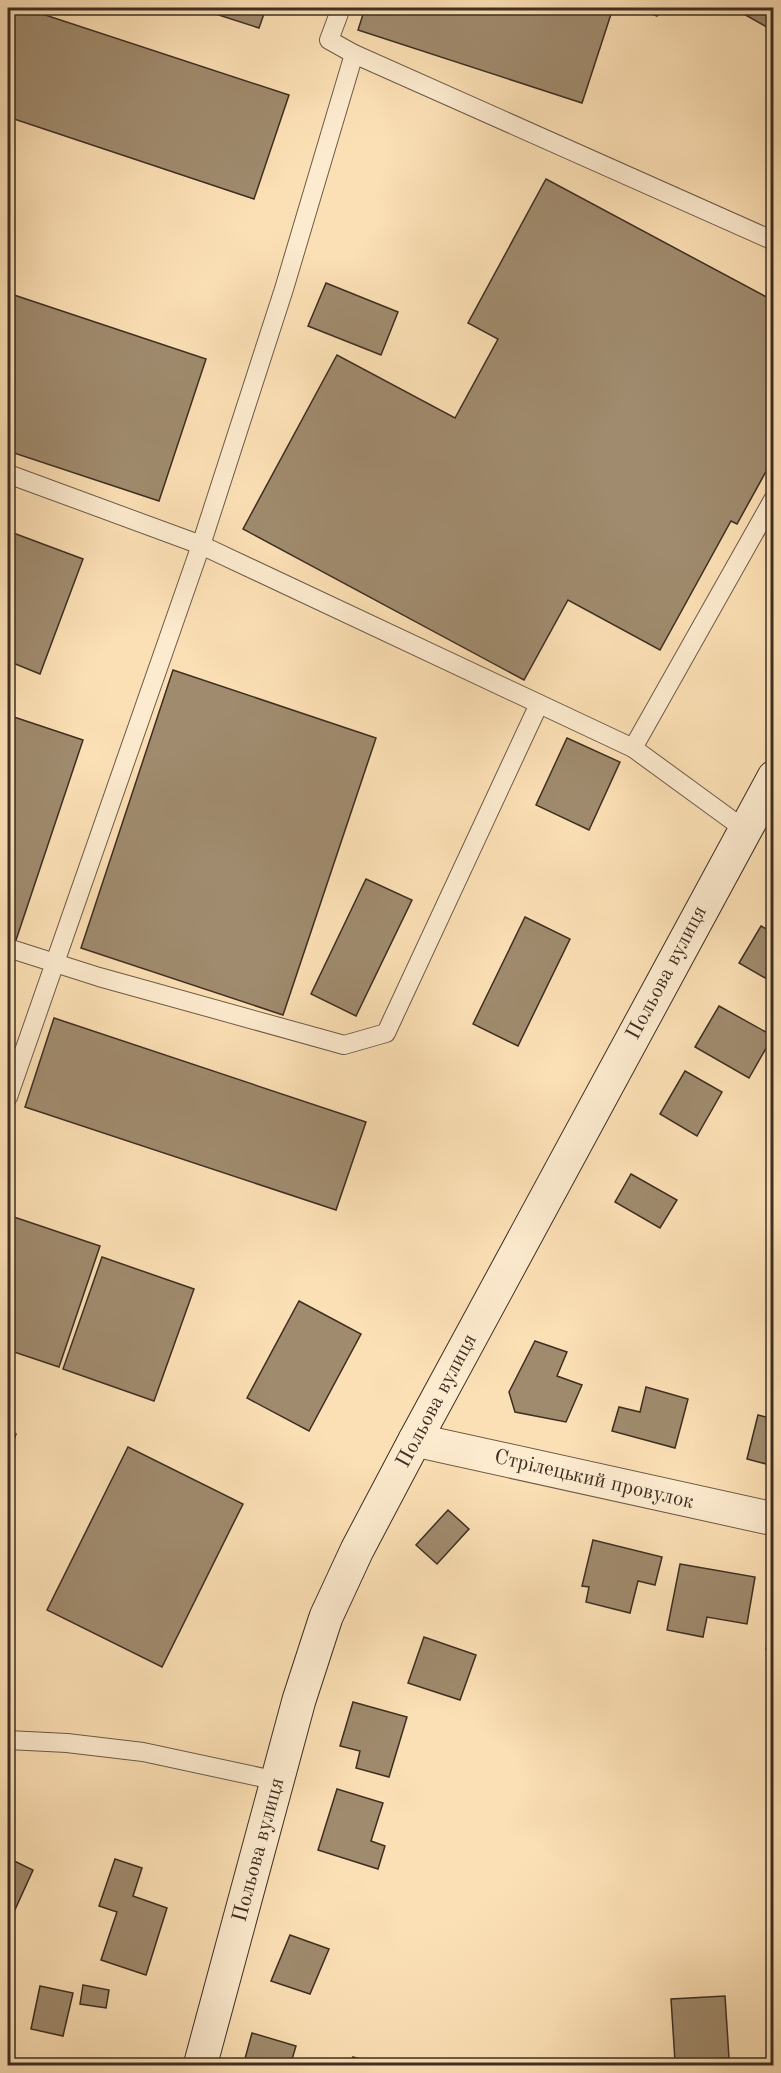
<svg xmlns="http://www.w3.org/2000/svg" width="781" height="2073" viewBox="0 0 781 2073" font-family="'Old Standard TT',serif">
  <rect width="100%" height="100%" fill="#fce0b5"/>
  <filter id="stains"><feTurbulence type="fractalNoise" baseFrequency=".00333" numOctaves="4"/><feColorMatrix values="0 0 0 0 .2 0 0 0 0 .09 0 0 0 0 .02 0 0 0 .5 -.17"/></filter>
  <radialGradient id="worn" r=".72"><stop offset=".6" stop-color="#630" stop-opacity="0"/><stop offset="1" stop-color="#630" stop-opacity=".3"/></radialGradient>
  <g fill="#a08b6e" stroke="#3d2e22" stroke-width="1.5">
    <polygon points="8,8 24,8 289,95 254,199 8,117"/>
    <polygon points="197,8 266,8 259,28"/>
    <polygon points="365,8 613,8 582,103 358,30"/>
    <polygon points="637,8 661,8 657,16"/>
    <polygon points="733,8 774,8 774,31"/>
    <polygon points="546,179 774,301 774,457 737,524 731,521 660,650 568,600 524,680 243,529 337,355 455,418 498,339 468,323"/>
    <polygon points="326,283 398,312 381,355 308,326"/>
    <polygon points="8,293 206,359 159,501 8,451"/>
    <polygon points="8,531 83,559 40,674 8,661"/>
    <polygon points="173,670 376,738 283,1015 81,948"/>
    <polygon points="8,715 83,740 14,946 8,944"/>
    <polygon points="567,738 620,762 589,830 536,805"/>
    <polygon points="366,879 412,900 356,1016 311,994"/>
    <polygon points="525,917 570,939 518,1046 473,1024"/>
    <polygon points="761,926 774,933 774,983 739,963"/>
    <polygon points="719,1006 773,1036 749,1078 695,1047"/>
    <polygon points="54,1018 366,1122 336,1210 25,1107"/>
    <polygon points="685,1071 722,1092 697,1136 660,1114"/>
    <polygon points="631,1174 677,1200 660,1228 615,1202"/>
    <polygon points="8,1215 100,1246 59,1367 8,1350"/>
    <polygon points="102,1257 194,1289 154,1401 63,1369"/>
    <polygon points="299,1301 361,1334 309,1431 247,1398"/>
    <polygon points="535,1341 567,1352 557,1376 582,1385 566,1422 515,1412 509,1392"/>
    <polygon points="646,1387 688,1399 675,1448 612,1431 619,1407 640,1412"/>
    <polygon points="758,1415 774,1419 774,1466 747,1459"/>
    <polygon points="8,1432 16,1434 8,1459"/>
    <polygon points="128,1447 243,1504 162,1667 47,1610"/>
    <polygon points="448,1510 469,1529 437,1564 416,1545"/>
    <polygon points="593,1540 662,1557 655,1585 638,1581 630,1613 586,1602 589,1587 582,1586"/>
    <polygon points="680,1564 755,1577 747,1624 707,1617 703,1637 667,1630"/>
    <polygon points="774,1617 774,1651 766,1649"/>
    <polygon points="424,1637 476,1655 460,1700 408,1683"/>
    <polygon points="353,1702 407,1717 389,1777 356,1768 360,1751 340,1746"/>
    <polygon points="337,1789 383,1803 371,1841 385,1846 378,1869 318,1850"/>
    <polygon points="8,1858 33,1870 8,1925"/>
    <polygon points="115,1859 142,1868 133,1896 167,1908 146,1975 101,1960 117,1912 99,1906"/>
    <polygon points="290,1935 329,1949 310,1994 271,1981"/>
    <polygon points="83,1985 109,1990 106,2008 80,2004"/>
    <polygon points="40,1986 73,1993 63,2036 31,2029"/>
    <polygon points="725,1996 729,2058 675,2061 671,1999"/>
    <polygon points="252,2033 296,2046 290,2066 243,2066"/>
    <polygon points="353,2057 387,2066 351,2066"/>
  </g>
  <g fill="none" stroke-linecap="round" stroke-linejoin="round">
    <defs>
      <g id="lane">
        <polyline points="354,54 774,241"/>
        <polyline points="8,474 201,545 633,748 744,829"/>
        <polyline points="633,748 774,498"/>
        <polyline points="8,948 99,977 344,1045 386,1033 539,704"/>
        <polyline points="8,1097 201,545 284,289 354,54 329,40 341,8"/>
        <polyline points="8,1740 67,1743 143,1752 278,1781"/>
      </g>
      <polyline id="street" points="415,1440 774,1519"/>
      <polyline id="secondary" points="200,2066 299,1700 326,1617 357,1550 415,1440 774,777"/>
    </defs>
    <use href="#lane" stroke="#6d5a47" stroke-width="20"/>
    <use href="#street" stroke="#6d5a47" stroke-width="35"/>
    <use href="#secondary" stroke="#3d2e22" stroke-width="35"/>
    <use href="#lane" stroke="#fdebcf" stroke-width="18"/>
    <use href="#street" stroke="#fdebcf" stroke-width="33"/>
    <use href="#secondary" stroke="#fdebcf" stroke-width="33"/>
  </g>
  <g text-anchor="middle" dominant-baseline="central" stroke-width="6" stroke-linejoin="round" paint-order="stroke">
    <g font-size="21" fill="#3d2e22" stroke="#fdebcf">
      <text transform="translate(667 973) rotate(-62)">Польова вулиця</text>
      <text transform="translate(437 1401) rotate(-62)">Польова вулиця</text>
      <text transform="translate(594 1480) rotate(13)">Стрілецький провулок</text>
      <text transform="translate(259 1850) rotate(-75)">Польова вулиця</text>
    </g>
  </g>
  <rect width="781" height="2073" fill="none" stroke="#fce0b5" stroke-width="30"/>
  <rect x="9" y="9" width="763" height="2055" fill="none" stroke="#3d2e22" stroke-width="3"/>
  <rect x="15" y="15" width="751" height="2043" fill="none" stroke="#3d2e22" stroke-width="1.5"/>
  <rect width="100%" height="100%" filter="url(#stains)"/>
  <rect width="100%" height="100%" fill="url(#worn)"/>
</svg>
